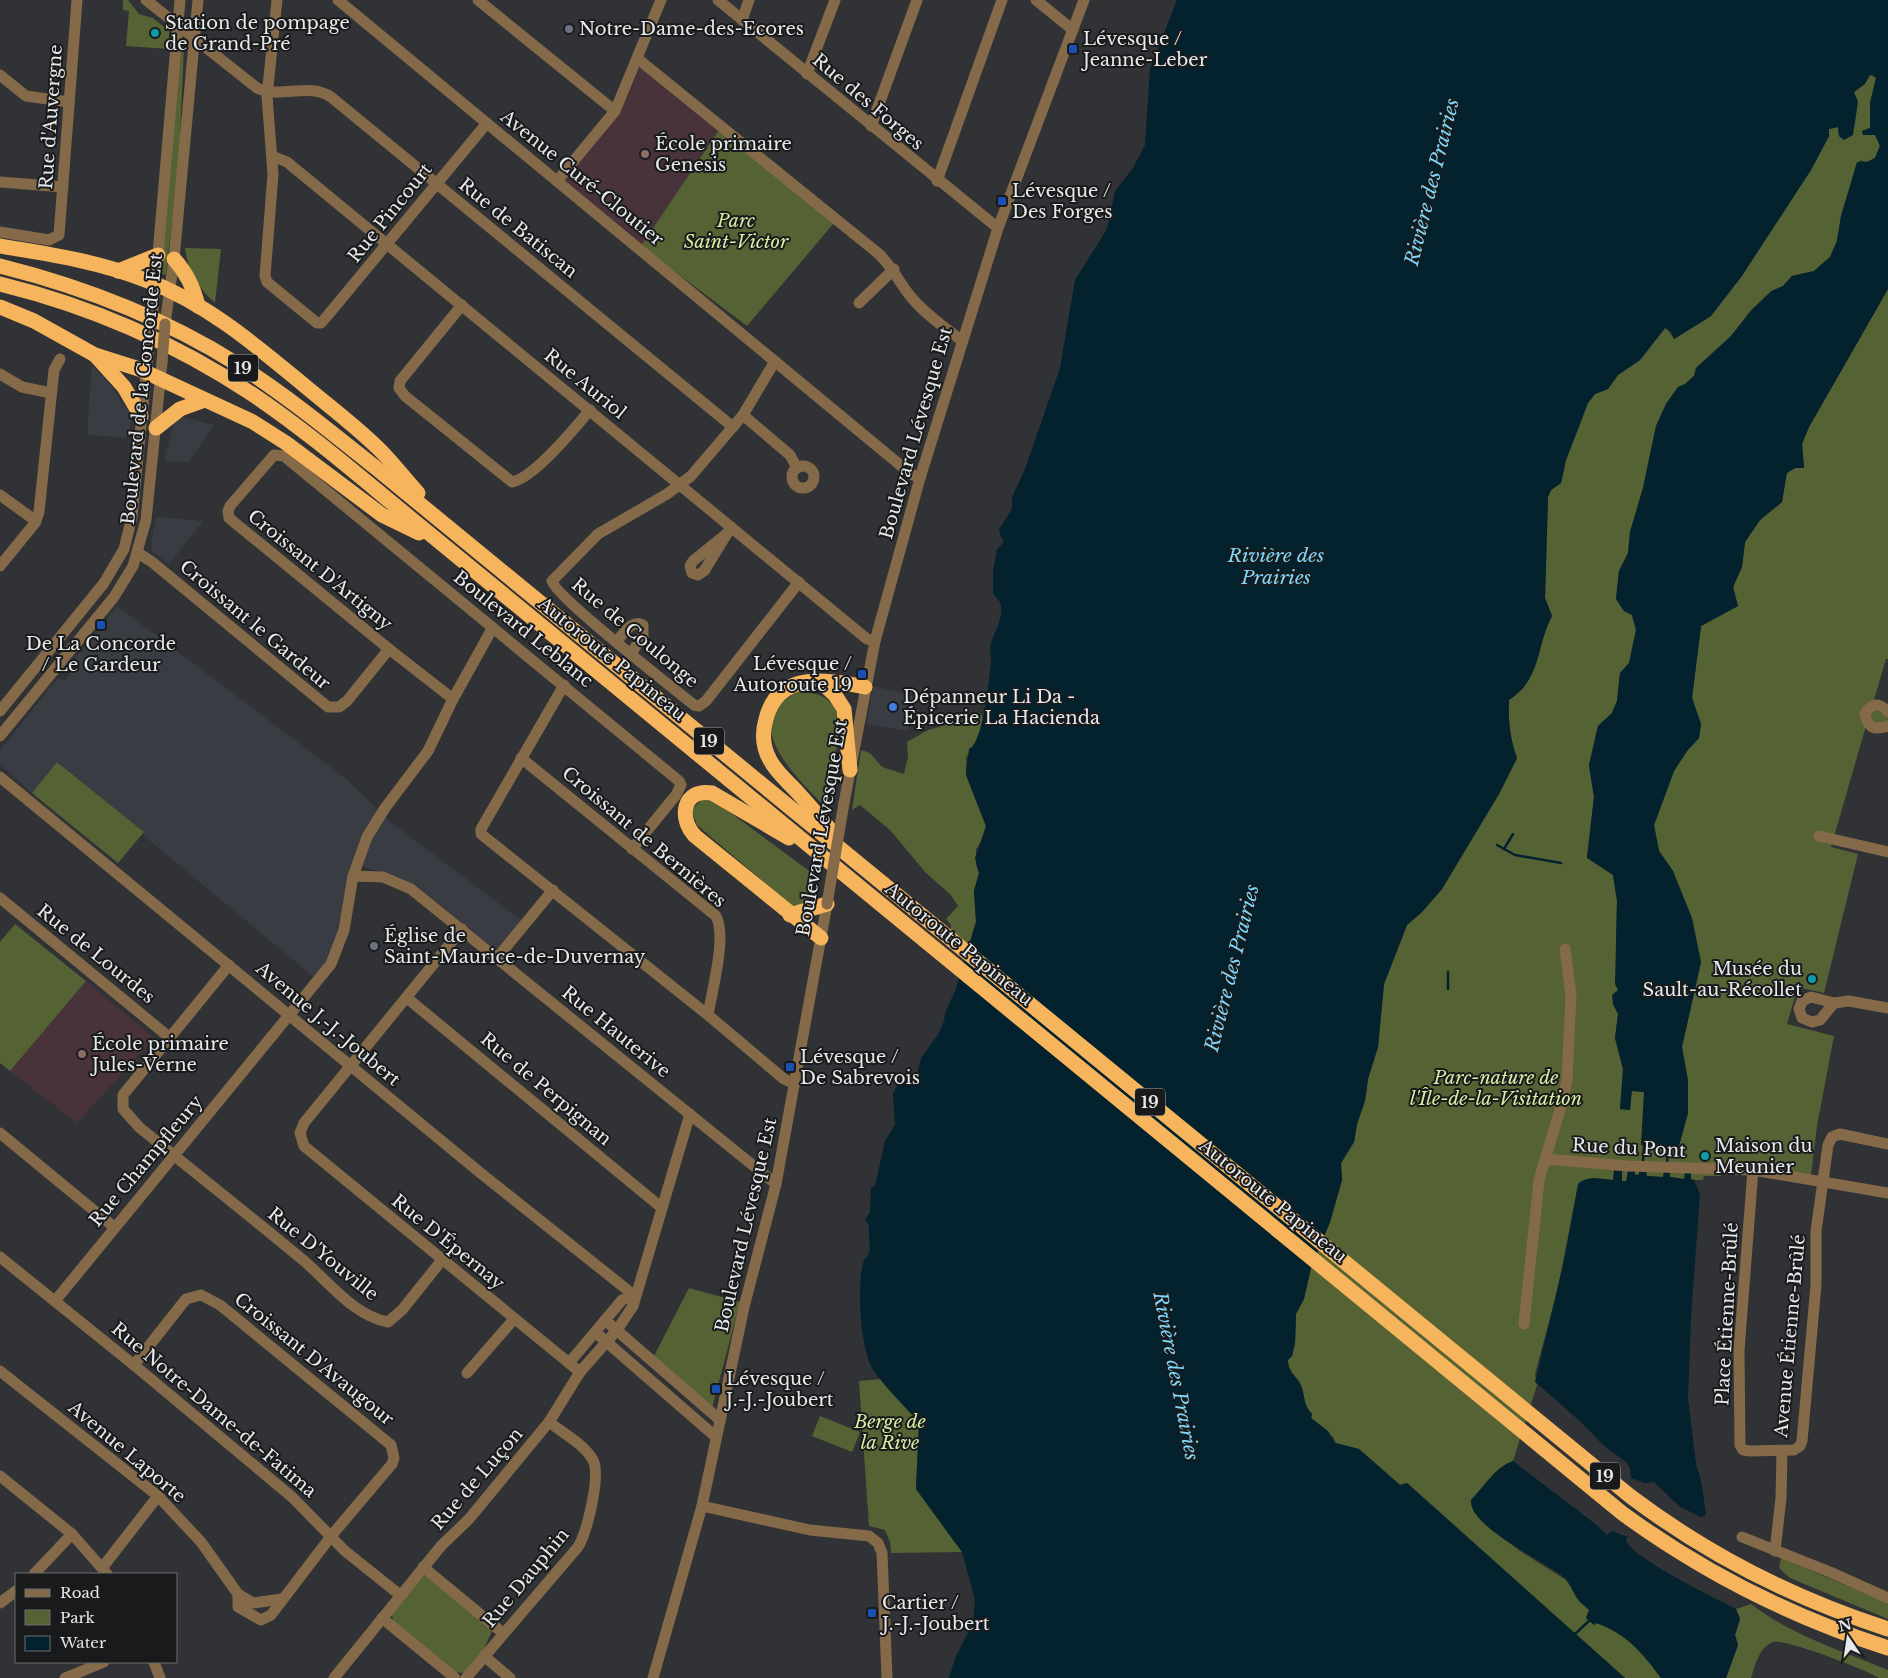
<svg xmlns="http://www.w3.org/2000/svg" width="1888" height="1678" viewBox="0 0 1888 1678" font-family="'Libre Baskerville',serif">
  <rect width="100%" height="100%" fill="#313235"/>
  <g fill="#3a3c44">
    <polygon points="92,365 113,388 123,405 129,407 131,417 129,438 87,435"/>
    <polygon points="183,417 214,425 189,462 164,461 172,429 175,422"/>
    <polygon points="156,517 203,521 169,564 153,552 151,544"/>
    <polygon points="117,606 345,778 389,821 522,921 496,950 417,886 351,862 336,941 330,958 316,979 144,836 144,832 58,762 32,793 0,764 0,750 57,679 65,680 77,667 73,661"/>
    <polygon points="873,686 916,697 908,731 867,724"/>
  </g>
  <g fill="#473339">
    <polygon points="642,62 721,127 641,246 564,182 621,110"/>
    <polygon points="86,981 154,1038 77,1123 10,1071"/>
  </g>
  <g fill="#556234">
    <polygon points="123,0 128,0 139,14 153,18 169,31 169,49 126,46 129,11 123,10"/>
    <polygon points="180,47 184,48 179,158 166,275 162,274 166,195"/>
    <path d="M1870,75L1876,78L1870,103V128L1862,131L1863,135H1876L1880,146L1875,158L1867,162L1860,160L1841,216L1837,241L1830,257L1814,271L1792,276L1783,286L1771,291L1751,310L1731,336L1696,368L1694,376L1685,384L1678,387L1666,404L1656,426L1643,488L1630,532L1628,553L1619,571L1616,598L1624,611L1632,615L1636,630L1629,663L1620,673L1617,701L1612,713L1598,726L1589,765L1594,797L1587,857L1613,875L1617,901L1616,941L1618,991L1613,1004L1618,1014L1615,1038L1623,1069L1620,1109L1630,1110L1631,1091L1645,1092L1679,1146L1688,1113V1081L1682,1047L1701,962L1673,871L1659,851L1654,825L1674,771L1687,751L1699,738L1701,724L1692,698L1701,626L1738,606L1733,587L1742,567L1745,542L1760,520L1782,502L1786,473L1795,468H1804L1802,444L1809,427L1888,289V659H1886L1871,710L1875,709L1888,717V722L1878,725L1868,719L1831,847L1858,854L1824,993L1798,987L1787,1024L1834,1036L1817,1126L1811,1175L1722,1165L1721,1176H1704L1703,1180H1691V1173L1685,1179L1670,1177V1173L1664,1172L1663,1177L1646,1176V1172L1634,1175L1628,1171L1627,1181H1622V1171L1615,1170L1613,1180L1592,1178L1577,1191L1557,1292L1535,1374L1537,1385L1513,1461C1494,1469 1485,1486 1471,1500L1474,1512L1486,1524L1520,1551L1566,1580L1580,1602L1589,1610L1586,1618L1594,1625L1596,1623C1626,1633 1643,1654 1661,1678H1625L1407,1483L1400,1485L1359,1449L1336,1443L1333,1437L1311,1418L1312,1414C1304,1406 1305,1398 1302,1388C1299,1377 1288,1373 1288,1360L1292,1356L1295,1343L1296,1314L1304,1299L1311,1268L1330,1222L1342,1180L1341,1163L1354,1142L1357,1124L1365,1101L1368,1079L1378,1047L1384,984L1407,925L1422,912L1442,889L1499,794L1517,758C1510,739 1508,720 1509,700C1536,683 1538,642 1552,616L1545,598L1548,497L1551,490L1561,483L1566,460L1588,403L1595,394L1608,389L1618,375L1640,360L1666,327L1674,339L1711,316L1811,170L1829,136V129L1838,127L1839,136L1844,140L1854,92Z"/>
    <polygon points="721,127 833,224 747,326 641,246"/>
    <path d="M185,248L221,249L215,303C197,287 188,271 185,248Z"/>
    <path d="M798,692C821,692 835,699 840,723L829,802L826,808C798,778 735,723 798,692Z"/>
    <polygon points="982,715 983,725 977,742 966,757 966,775 986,826 982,841 976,849 976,865 979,873 974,891 976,922 969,944 951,930 951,925 946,919 958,906 951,895 926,873 890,830 860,805 852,810 861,750 870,753 882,767 904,774 908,757 907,742 928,730"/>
    <polygon points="57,762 144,832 118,863 32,793"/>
    <path d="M707,799L723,807L816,876C813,893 812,906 792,906L697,825L692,813L693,808L702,800Z"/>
    <polygon points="15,924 86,981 10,1071 0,1063 0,942"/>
    <polygon points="689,1288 740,1302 711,1412 653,1358"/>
    <polygon points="882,1379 919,1422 916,1489 962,1552 891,1553 890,1542 885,1530 869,1526 859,1381"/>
    <polygon points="820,1416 860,1432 852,1452 812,1436"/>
    <polygon points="1781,1558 1888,1603 1888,1619 1790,1578 1779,1568"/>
    <polygon points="429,1575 493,1629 483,1651 464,1673 450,1672 393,1621 391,1607 418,1578"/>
    <path d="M1751,1604C1791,1635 1842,1651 1888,1670V1678H1879C1867,1670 1784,1638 1773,1642C1759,1647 1755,1666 1751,1678H1726L1738,1645L1735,1635L1740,1619L1736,1609Z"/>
  </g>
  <g fill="#03222d">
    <path d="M1177,0H1888V289L1809,427L1802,444L1804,468H1795L1787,473L1782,502L1760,520L1745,542L1742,567L1733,587L1738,606L1701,626L1692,698L1701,724L1699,738L1687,751L1674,771L1654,825L1659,851L1673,871L1692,918L1701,962L1682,1047L1688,1081V1113L1679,1146L1641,1145L1644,1092L1632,1091L1630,1110L1620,1109L1623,1069L1615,1038L1618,1014L1613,1004L1612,995L1618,990L1615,984L1617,901L1613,875L1587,858L1594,797L1589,765L1598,726L1612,713L1617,701L1620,673L1629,663L1636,630L1632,615L1624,611L1616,599L1619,571L1628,553L1630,532L1643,488L1656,426L1666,404L1678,387L1685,384L1694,376L1696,368L1731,336L1751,311L1772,291L1783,286L1792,276L1814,271L1830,257L1837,241L1841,216L1857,162H1867L1875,158L1880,146L1875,135H1863L1862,131L1870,128V103L1876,78L1873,75H1870L1865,84L1854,92L1858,102L1853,135L1844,140L1839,136L1838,127L1829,129V136L1811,170L1742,276L1711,316L1674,339L1671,332L1665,328L1640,360L1618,375L1608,389L1595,394L1588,403L1566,460L1561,483L1551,490L1548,497L1545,598L1552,616C1536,646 1542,679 1509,700C1508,720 1510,739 1517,758L1499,794L1442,889L1422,912L1407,925L1384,984L1378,1047L1368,1079L1365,1101L1357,1124L1354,1142L1341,1163L1342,1180L1330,1222L1311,1268L1304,1299L1296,1314L1295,1343L1292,1356L1288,1360C1288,1375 1299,1377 1302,1388C1305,1399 1304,1406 1312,1414L1311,1418L1328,1431L1335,1443L1359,1449L1400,1485L1407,1483L1625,1678H949L955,1658L973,1623L975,1600L962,1552L916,1489L919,1422C907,1409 878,1380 871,1366C860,1342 857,1288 863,1263C864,1259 867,1257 869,1253C871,1245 868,1234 869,1226L865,1219L870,1213L871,1188L875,1186L885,1141L895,1125L893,1094L901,1078L911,1080L917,1075L921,1058L939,1033L944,1021L945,1013L955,991L976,922L974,891L979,873L975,858L986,826L966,775L969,749C983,744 989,680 991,663C992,657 989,650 991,643C994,632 1005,616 1000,602C999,600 995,596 993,594V572L997,549L1004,542L1000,535L999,529L1012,509V497L1025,469L1060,368L1075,280L1107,229L1115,191L1133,168L1145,145L1150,69Z"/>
    <path d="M1614,1170L1622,1171V1181H1626L1628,1171H1635V1175H1639V1171H1646L1647,1176L1663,1177L1664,1172H1670V1177L1684,1179L1685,1172L1691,1173V1179L1694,1180L1700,1194L1691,1317L1688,1399L1696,1464L1701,1480L1706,1514L1704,1516L1700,1517L1679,1506L1654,1482L1645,1483L1631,1478L1630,1468L1626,1462L1603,1445L1581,1422L1535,1382L1564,1261L1578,1184C1587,1175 1601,1179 1613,1180Z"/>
    <path d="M1513,1461L1598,1526L1607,1535L1612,1531L1628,1537L1626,1540C1630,1557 1717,1599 1736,1609L1740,1619L1735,1635L1738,1645L1726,1678H1661C1644,1654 1626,1633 1596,1623L1594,1625L1586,1618L1589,1610C1586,1606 1583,1605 1580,1602C1574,1596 1572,1586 1566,1579C1548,1563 1468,1527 1471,1500C1485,1486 1494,1468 1513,1461Z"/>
  </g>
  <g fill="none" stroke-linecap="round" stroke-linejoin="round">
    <g stroke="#03222d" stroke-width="2.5">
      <polyline points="1497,845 1515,855 1561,863"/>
      <polyline points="1504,849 1513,834"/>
      <polyline points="1448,989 1448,972"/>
      <polyline points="1643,1162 1644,1145"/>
      <polyline points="1667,1163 1668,1146"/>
      <polyline points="1575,1634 1589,1621"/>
    </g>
    <g stroke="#846a49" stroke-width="11">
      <path d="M146,0L257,88C280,99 310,82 331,97L733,427"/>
      <polyline points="277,0 267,96 273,174 265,276 267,282 317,323 321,323 328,315 487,123"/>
      <polyline points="338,0 911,474 920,478"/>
      <polyline points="478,0 615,111"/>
      <polyline points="718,0 998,228"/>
      <polyline points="1036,0 1073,30"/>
      <polyline points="742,20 749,0"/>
      <path d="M638,59L879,254C893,268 899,282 911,297C925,314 944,327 961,340"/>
      <polyline points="807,74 835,0"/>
      <polyline points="0,75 26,96 69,102"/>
      <polyline points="871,126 917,0"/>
      <polyline points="272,156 287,162 867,639 875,641"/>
      <polyline points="557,181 615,111 661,0"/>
      <polyline points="937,181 1002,0"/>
      <polyline points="0,182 63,187"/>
      <polyline points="0,232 49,240 59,235 77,0"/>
      <polyline points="154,300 180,0"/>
      <polyline points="859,303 894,269"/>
      <path d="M462,305L400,381L399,388L405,396L512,482C534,478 575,428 590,410"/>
      <polyline points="165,324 174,259 198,0"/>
      <path d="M775,361L743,415L691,476L667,494L598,534L552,581C555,596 673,688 694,705L699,706L706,701L799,582"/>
      <polyline points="0,374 22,387 51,393"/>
      <polyline points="743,415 790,455 797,468"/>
      <circle cx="803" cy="477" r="11"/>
      <polyline points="0,495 36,521"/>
      <polyline points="725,535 693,561 690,566 692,573 698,575 704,571 731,527"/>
      <polyline points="138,553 152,562 328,707 339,707 347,701 389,649"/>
      <polyline points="0,566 35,523 39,512 54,370 60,359"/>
      <path d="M617,641C624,633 632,619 643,625V636L631,653"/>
      <polyline points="564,685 481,829 481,834 708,1015 784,1079 795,1084"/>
      <polyline points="453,699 389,649 229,518 228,511 230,506 274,455 284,456 679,781 681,785 676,795 632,849"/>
      <polyline points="0,711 104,583 124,549 132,517 148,355"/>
      <path d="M1888,712C1879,702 1871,703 1865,714C1868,729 1875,730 1888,726"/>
      <polyline points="0,736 114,597 133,566 146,520 162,362"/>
      <path d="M521,758L716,916C727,937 712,990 708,1015"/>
      <polyline points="0,777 483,1175 635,1296"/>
      <polyline points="844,803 875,641 920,478 998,228 1084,0"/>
      <polyline points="1819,836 1888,852"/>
      <polyline points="353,876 383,877 411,889 776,1184"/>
      <polyline points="0,898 169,1037"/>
      <polyline points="462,929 304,1123 300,1133 304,1146 580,1372"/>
      <polyline points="497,958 553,890"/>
      <path d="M229,965L123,1095V1109L139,1127C194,1172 249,1215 303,1260C329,1282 354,1316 388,1322L402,1310L442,1260"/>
      <polygon points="1811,997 1834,1003 1820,1020 1812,1022 1802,1018 1799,1009 1802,1001"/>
      <polyline points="407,998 662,1208"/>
      <polyline points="1834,1003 1849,1001 1888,1008"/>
      <polyline points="0,1133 114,1227"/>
      <polyline points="1545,1159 1628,1166 1753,1170 1888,1193"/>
      <polyline points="1753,1170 1739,1350 1740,1445 1743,1450 1750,1451 1794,1450 1800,1446 1802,1441 1816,1285 1816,1231 1828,1145 1832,1137 1840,1134 1888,1144"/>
      <polyline points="0,1257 134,1365 292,1497 345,1551 400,1595"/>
      <polyline points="55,1301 331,964 344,930 353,876 367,837 385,808 428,751 453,699 492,629"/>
      <polyline points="605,1320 720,1420"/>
      <polyline points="1524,1324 1539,1180 1562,1103 1567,1080 1571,995 1565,949"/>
      <polyline points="595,1332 716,1437"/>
      <polyline points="569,1363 622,1300 635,1296"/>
      <polyline points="134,1365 186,1299 201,1295 220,1305 391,1445 394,1458 392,1464 332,1535 271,1615 261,1620 238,1607 238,1594"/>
      <polyline points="0,1371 158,1496 201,1542 238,1594 253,1603 282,1599"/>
      <polyline points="467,1373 514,1319"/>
      <polyline points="0,1476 72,1534 107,1574"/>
      <polyline points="702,1506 810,1530 869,1536 878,1543 882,1553 887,1678"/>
      <polyline points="1742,1537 1830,1572 1888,1598"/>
      <polyline points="1775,1551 1781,1498 1782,1451"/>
      <polyline points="423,1567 503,1633"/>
      <polyline points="102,1568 158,1496"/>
      <polyline points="34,1574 72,1534"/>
      <polyline points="0,1603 16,1591"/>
      <polyline points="382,1618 455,1678"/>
      <polyline points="484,1656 510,1678"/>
      <polyline points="154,1662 160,1678"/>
      <polyline points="65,1678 104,1662"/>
      <polyline points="334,1678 441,1546 469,1519 549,1422 580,1372 617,1330 633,1306 690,1114"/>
      <path d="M466,1678L578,1547C587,1532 601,1476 593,1460C585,1445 563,1433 549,1422"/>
      <polyline points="653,1678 702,1506 744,1307 776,1184 827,904"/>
    </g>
    <g stroke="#f6b55c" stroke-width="15">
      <path d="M0,246C50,254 101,262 148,281C205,303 252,342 299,381C326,404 355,425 380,450C393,463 405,479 418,493"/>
      <path d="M174,259C186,272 194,289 198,306"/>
      <path d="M0,266C84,287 164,318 237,364C286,395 331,432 376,468L1630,1496C1708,1555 1795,1599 1888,1629"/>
      <polyline points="118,271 158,255"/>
      <path d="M0,284C90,306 175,343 252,394C313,435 368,484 425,530L1622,1513C1704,1573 1791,1617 1888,1648"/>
      <polyline points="0,307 34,321 95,355 139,369 253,422 286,443 382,515 419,533"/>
      <polyline points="95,355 124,387 141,416"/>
      <polyline points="156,428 180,409 205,400"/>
      <polyline points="821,682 835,695 844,709 850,770"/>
      <path d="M833,833C822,820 811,807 800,795C790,783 777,774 770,760C763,748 762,733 766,719C778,671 827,679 865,687"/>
      <path d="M789,838L712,793C683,788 678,818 695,836L821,938"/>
      <polyline points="790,915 827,904"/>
    </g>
    <g stroke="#846a49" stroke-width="11">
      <polyline points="148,355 154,300"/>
      <polyline points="162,362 165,324"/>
      <polyline points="827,904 844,803"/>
    </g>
  </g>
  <g fill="#6b7280" stroke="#191a1b" stroke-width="2">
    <circle cx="569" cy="29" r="5"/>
    <circle cx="374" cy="946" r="5"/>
  </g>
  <g fill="#0f9aa8" stroke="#191a1b" stroke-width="2">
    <circle cx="155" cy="33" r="5"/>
    <circle cx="1812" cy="979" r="5"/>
    <circle cx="1705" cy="1156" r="5"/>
  </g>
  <g fill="#1a4fb4" stroke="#191a1b" stroke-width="2">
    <rect x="1068" y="44" width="10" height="10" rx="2.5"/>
    <rect x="997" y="196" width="10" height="10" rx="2.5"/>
    <rect x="96" y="620" width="10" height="10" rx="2.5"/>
    <rect x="857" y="669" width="10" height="10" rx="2.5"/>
    <rect x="785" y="1062" width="10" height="10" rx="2.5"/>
    <rect x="711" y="1384" width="10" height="10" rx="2.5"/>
    <rect x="867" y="1608" width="10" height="10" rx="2.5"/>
  </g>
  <g fill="#8d6e63" stroke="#191a1b" stroke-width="2">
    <circle cx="645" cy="154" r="5"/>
    <circle cx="82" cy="1054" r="5"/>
  </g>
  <circle fill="#3f7fe0" stroke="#191a1b" stroke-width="2" cx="893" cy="707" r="5"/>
  <g text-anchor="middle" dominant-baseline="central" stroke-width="4" stroke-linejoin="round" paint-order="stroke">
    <g fill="#191a1b" stroke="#a9aaac" stroke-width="1">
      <rect x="228" y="354.5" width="30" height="27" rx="4"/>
      <rect x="694" y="727.5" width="30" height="27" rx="4"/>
      <rect x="1135" y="1088.5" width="30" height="27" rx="4"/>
      <rect x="1590" y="1462.5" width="30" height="27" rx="4"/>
    </g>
    <g font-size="16" font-weight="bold" fill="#e7e8ea">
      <text x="243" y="368">19</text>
      <text x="709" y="741">19</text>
      <text x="1150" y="1102">19</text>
      <text x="1605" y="1476">19</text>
    </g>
    <g font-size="18" fill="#e7e8ea" stroke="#191a1b" text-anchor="start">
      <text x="165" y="23">Station de pompage<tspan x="165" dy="21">de Grand-Pré</tspan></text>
      <text x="579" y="29">Notre-Dame-des-Ecores</text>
      <text x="1083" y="39">Lévesque /<tspan x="1083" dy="21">Jeanne-Leber</tspan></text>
      <text x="655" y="144">École primaire<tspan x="655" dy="21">Genesis</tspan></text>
      <text x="1012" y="191">Lévesque /<tspan x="1012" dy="21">Des Forges</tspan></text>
      <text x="101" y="644" text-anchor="middle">De La Concorde<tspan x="101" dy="21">/ Le Gardeur</tspan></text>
      <text x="852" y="664" text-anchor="end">Lévesque /<tspan x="852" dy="21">Autoroute 19</tspan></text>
      <text x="903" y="697">Dépanneur Li Da -<tspan x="903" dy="21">Épicerie La Hacienda</tspan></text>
      <text x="384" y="936">Église de<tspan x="384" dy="21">Saint-Maurice-de-Duvernay</tspan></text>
      <text x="1802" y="969" text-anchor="end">Musée du<tspan x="1802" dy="21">Sault-au-Récollet</tspan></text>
      <text x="92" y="1044">École primaire<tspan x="92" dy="21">Jules-Verne</tspan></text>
      <text x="800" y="1057">Lévesque /<tspan x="800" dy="21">De Sabrevois</tspan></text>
      <text x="1715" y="1146">Maison du<tspan x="1715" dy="21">Meunier</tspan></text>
      <text x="726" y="1379">Lévesque /<tspan x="726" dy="21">J.-J.-Joubert</tspan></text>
      <text x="882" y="1603">Cartier /<tspan x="882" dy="21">J.-J.-Joubert</tspan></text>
    </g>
    <g font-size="18" fill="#e7e8ea" stroke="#191a1b">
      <text transform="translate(868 102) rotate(40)">Rue des Forges</text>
      <text transform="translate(51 117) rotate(-86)">Rue d'Auvergne</text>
      <text transform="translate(582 178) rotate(39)">Avenue Curé-Cloutier</text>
      <text transform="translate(390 213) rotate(-51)">Rue Pincourt</text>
      <text transform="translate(518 228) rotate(39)">Rue de Batiscan</text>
      <text transform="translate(585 384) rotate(39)">Rue Auriol</text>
      <text transform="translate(142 389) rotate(-84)">Boulevard de la Concorde Est</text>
      <text transform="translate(916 433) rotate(-74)">Boulevard Lévesque Est</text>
      <text transform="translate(320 570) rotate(39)">Croissant D'Artigny</text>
      <text transform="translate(255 625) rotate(40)">Croissant le Gardeur</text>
      <text transform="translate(523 629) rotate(39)">Boulevard Leblanc</text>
      <text transform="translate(635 633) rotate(40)">Rue de Coulonge</text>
      <text transform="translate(612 659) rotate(39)">Autoroute Papineau</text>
      <text transform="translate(822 828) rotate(-80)">Boulevard Lévesque Est</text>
      <text transform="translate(644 837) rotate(40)">Croissant de Bernières</text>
      <text transform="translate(959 944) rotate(39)">Autoroute Papineau</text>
      <text transform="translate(96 954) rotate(39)">Rue de Lourdes</text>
      <text transform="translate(328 1024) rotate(40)">Avenue J.-J.-Joubert</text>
      <text transform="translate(616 1032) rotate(39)">Rue Hauterive</text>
      <text transform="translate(546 1089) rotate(40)">Rue de Perpignan</text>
      <text transform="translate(1629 1148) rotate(3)">Rue du Pont</text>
      <text transform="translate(146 1161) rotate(-50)">Rue Champfleury</text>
      <text transform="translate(1273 1201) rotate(39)">Autoroute Papineau</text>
      <text transform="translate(746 1225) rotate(-77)">Boulevard Lévesque Est</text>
      <text transform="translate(448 1242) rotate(39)">Rue D'Épernay</text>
      <text transform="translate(323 1254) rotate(39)">Rue D'Youville</text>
      <text transform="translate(1727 1314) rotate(-87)">Place Étienne-Brûlé</text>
      <text transform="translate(1790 1336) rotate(-85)">Avenue Étienne-Brûlé</text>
      <text transform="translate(314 1359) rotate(39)">Croissant D'Avaugour</text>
      <text transform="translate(214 1410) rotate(40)">Rue Notre-Dame-de-Fatima</text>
      <text transform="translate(127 1452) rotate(40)">Avenue Laporte</text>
      <text transform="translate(477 1479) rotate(-49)">Rue de Luçon</text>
      <text transform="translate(526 1578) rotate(-50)">Rue Dauphin</text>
    </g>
    <g font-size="18" font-style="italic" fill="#d7eea3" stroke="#191a1b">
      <text x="736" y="221">Parc<tspan x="736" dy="21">Saint-Victor</tspan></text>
      <text x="1496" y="1078">Parc-nature de<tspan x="1496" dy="21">l'Île-de-la-Visitation</tspan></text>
      <text x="890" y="1422">Berge de<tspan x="890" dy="21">la Rive</tspan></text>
    </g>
    <g font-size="19" font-style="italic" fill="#7dd7fb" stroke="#191a1b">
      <text transform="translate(1432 182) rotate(-76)">Rivière des Prairies</text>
      <text x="1276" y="555">Rivière des<tspan x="1276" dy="22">Prairies</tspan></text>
      <text transform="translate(1232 968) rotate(-76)">Rivière des Prairies</text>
      <text transform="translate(1176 1376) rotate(79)">Rivière des Prairies</text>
    </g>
  </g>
  <rect x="15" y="1573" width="162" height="90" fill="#191a1b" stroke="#6b6c6e"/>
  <rect x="25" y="1589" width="25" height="8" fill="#846a49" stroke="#6b6c6e"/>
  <text x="60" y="1598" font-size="15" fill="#e7e8ea">Road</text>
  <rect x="25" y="1610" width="25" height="15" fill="#556234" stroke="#6b6c6e"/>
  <text x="60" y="1623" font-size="15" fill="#e7e8ea">Park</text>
  <rect x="25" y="1636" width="25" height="15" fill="#03222d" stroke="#6b6c6e"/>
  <text x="60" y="1648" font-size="15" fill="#e7e8ea">Water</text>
  <g transform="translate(1848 1638) rotate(347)" stroke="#191a1b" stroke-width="4" paint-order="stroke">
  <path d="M0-4L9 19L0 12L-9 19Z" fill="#e7e8ea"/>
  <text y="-8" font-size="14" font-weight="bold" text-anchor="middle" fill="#e7e8ea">N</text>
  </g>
</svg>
